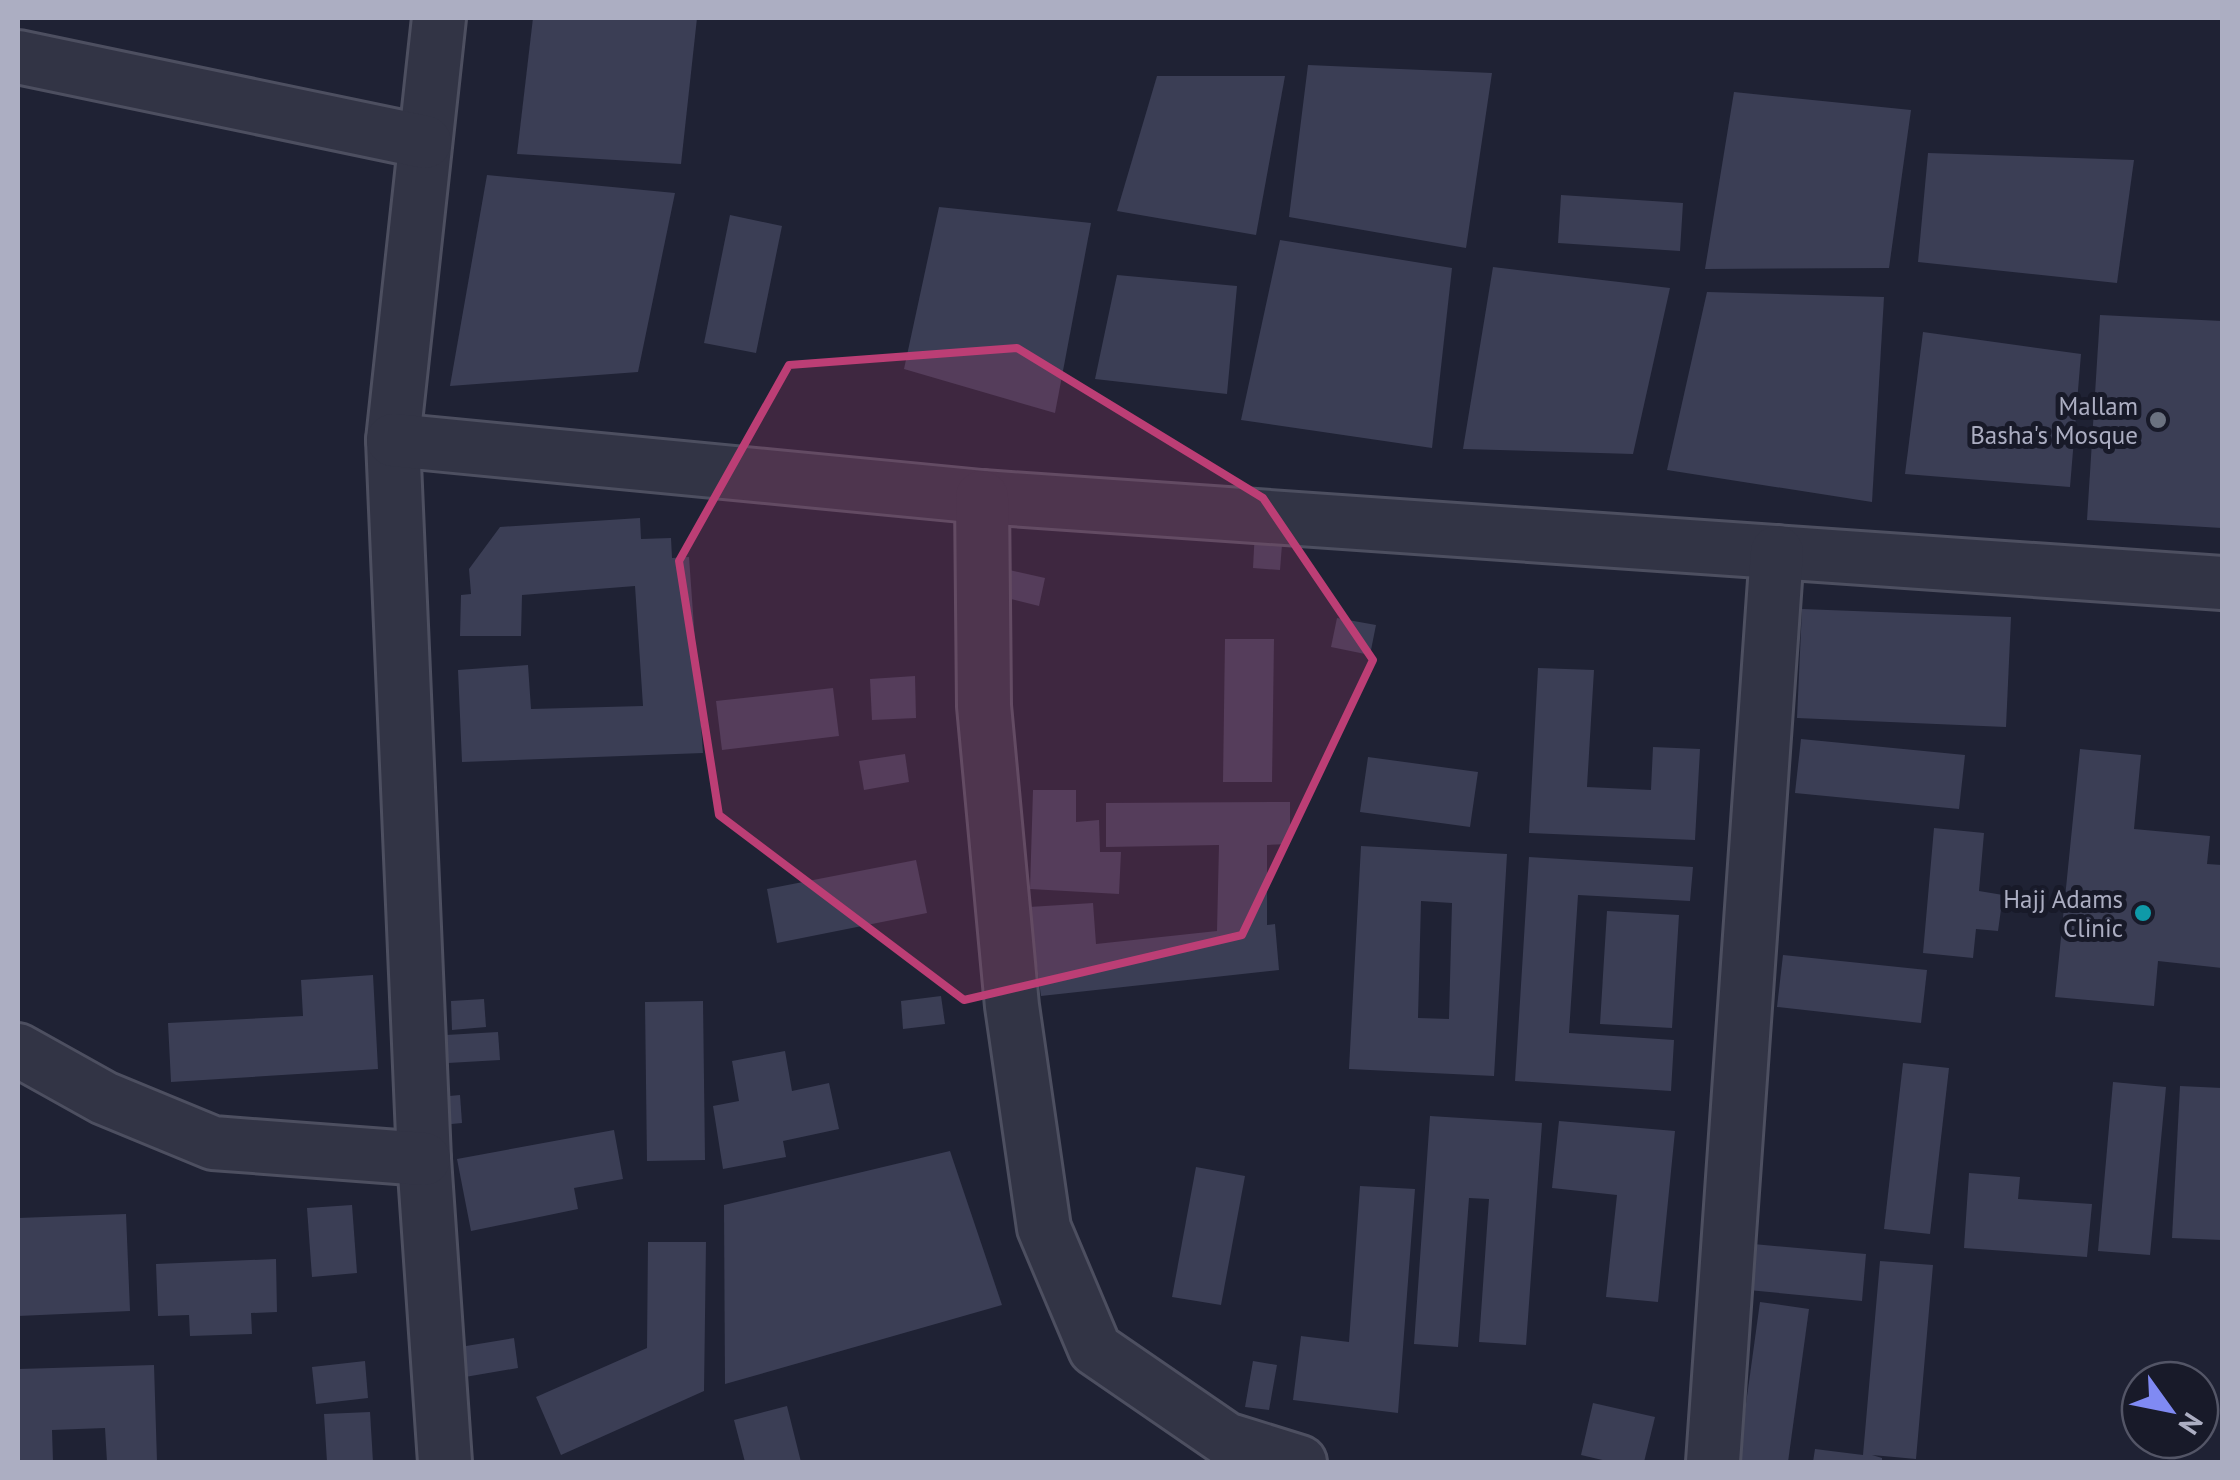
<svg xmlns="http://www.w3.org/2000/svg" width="2240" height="1480" viewBox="0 0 2240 1480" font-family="'PT Sans',sans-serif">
  <rect width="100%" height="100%" fill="#1f2234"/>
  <g fill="#3b3e55" fill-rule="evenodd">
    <polygon points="533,18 697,18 681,164 517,154"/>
    <polygon points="1308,65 1492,73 1466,248 1289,217"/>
    <polygon points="1157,76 1285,76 1256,235 1117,211"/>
    <polygon points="1734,92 1911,110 1889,268 1705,269"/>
    <polygon points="1928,153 2134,160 2117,283 1918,262"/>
    <polygon points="487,175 675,193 638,372 450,386"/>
    <polygon points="1561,195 1683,203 1680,251 1558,243"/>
    <polygon points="939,207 1091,223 1055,413 904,369"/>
    <polygon points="730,215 782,226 756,353 704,343"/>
    <polygon points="1280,240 1452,268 1432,448 1241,420"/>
    <polygon points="1493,267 1670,288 1633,454 1463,449"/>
    <polygon points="1117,275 1237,286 1227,394 1095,379"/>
    <polygon points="1707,292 1884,297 1872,502 1667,470"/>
    <polygon points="2100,315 2222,321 2222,528 2087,520"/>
    <polygon points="1923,332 2081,354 2070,487 1905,474"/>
    <polygon points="640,518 641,539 671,538 672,558 689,557 703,753 462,762 458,670 528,665 531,709 643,706 635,586 522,595 521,636 460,636 461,595 471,594 469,569 500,527"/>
    <polygon points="1255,530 1283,532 1280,570 1253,568"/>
    <polygon points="1005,569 1045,578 1039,606 999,596"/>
    <polygon points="1802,609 2011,617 2006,727 1797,718"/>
    <polygon points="1337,618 1376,625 1370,655 1331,647"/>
    <polygon points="1225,639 1274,639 1272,782 1223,782"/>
    <polygon points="1538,668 1594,670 1587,787 1651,790 1653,747 1700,749 1695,840 1529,833"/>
    <polygon points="915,676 916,718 872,720 870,679"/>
    <polygon points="833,688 839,736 722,750 716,701"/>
    <polygon points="1801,739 1965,755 1959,809 1795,793"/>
    <polygon points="2080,749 2141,755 2134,829 2210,836 2207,864 2222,865 2222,968 2158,961 2154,1006 2055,997"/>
    <polygon points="905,754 909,782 864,790 859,761"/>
    <polygon points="1368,757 1478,772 1470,827 1360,812"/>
    <polygon points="1033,790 1076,790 1076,822 1099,820 1100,852 1121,852 1119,894 1030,889"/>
    <polygon points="1290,802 1290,844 1267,845 1267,925 1275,924 1279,970 1041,996 1029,907 1093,903 1096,944 1217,931 1219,845 1106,847 1106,803"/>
    <polygon points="1934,828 1984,833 1979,891 2003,895 1998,931 1976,929 1973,958 1923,953"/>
    <path d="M1361,846L1507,854L1494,1076L1349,1069ZM1421,901L1452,903L1449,1019L1418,1018Z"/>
    <polygon points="1529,857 1693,867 1690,901 1578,895 1569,1033 1674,1040 1671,1091 1515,1081"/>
    <polygon points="916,860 927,913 777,943 767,889"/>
    <polygon points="1607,911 1679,915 1672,1028 1600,1024"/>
    <polygon points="1783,955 1927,970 1921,1023 1777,1007"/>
    <polygon points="373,975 378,1069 171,1082 168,1023 303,1016 301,980"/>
    <polygon points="941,996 945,1024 903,1029 901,1001"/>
    <polygon points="484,999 486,1027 452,1030 451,1001"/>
    <polygon points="703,1001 705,1160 647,1161 645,1002"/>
    <polygon points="498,1032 500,1060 448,1063 446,1035"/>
    <polygon points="785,1051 792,1091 829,1083 839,1129 783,1141 786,1157 723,1169 713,1106 739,1101 732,1061"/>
    <polygon points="1903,1063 1949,1068 1930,1234 1884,1229"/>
    <polygon points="2113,1082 2166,1087 2150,1255 2098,1251"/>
    <polygon points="2180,1086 2222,1088 2222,1240 2172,1238"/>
    <polygon points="460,1095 462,1123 441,1125 439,1097"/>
    <polygon points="1430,1116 1542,1123 1526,1345 1479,1342 1489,1199 1469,1198 1458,1347 1414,1344"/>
    <polygon points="1559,1121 1675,1131 1658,1302 1606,1297 1617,1195 1552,1188"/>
    <polygon points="614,1130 623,1179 574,1188 578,1209 471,1231 457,1159"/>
    <polygon points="950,1151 1002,1305 725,1384 724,1205"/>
    <polygon points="1196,1167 1245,1176 1221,1305 1172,1297"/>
    <polygon points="1969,1173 2020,1177 2018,1199 2092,1204 2087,1257 1964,1248"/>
    <polygon points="1360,1186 1415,1189 1398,1413 1293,1400 1301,1336 1349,1342"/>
    <polygon points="352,1205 357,1273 312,1277 307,1208"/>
    <polygon points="126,1214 130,1311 18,1316 18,1218"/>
    <polygon points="648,1242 706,1242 704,1391 561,1455 536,1397 647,1348"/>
    <polygon points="1753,1244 1866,1254 1862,1301 1748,1290"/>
    <polygon points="276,1259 277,1312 251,1313 252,1334 190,1336 189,1315 158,1316 156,1264"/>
    <polygon points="1880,1261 1933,1265 1916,1459 1872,1455 1882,1458 1882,1462 1813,1462 1815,1449 1863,1455"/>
    <polygon points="1760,1302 1809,1309 1788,1462 1738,1462"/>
    <polygon points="514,1338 518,1368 465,1377 460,1347"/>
    <polygon points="365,1361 368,1398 316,1404 312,1367"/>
    <polygon points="1253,1361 1277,1365 1269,1410 1245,1407"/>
    <polygon points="154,1365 157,1462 107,1462 105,1428 52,1430 53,1462 18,1462 18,1369"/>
    <polygon points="1593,1403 1655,1417 1644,1462 1611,1462 1581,1455"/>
    <polygon points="787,1406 801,1462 745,1462 734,1420"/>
    <polygon points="370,1412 373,1462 327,1462 324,1414"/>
  </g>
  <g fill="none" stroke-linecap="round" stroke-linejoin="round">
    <defs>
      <g id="minor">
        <polyline points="439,18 393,440 424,1159 445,1462"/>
        <polyline points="18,57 425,142"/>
        <polyline points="393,440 982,497 2222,583"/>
        <polyline points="982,497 984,706 1012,1006 1044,1228 1095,1349 1226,1439 1300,1462"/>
        <polyline points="18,1050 104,1098 213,1143 424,1159"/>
        <polyline points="1713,1462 1777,552"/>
      </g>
    </defs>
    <use href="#minor" stroke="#4d4f60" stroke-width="58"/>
    <use href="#minor" stroke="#323445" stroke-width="52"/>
  </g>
  <path fill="#bc3e75" fill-opacity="0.2" stroke="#bc3e75" stroke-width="8" stroke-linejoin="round" d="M1017,348L1263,498L1373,660L1242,935L964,1000L719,815L679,561L789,365Z"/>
  <circle fill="#6b7280" stroke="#181a29" stroke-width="4" cx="2158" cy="420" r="10"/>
  <circle fill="#0f9aa8" stroke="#181a29" stroke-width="4" cx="2143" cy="913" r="10"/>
  <g text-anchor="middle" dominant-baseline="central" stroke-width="10" stroke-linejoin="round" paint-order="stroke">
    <g font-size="25" fill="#acaec2" stroke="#181a29" text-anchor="end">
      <text x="2138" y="406">Mallam<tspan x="2138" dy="29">Basha's Mosque</tspan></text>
      <text x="2123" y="899">Hajj Adams<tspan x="2123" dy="29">Clinic</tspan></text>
    </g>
  </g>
  <rect width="2240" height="1480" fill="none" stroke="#acaec2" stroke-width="40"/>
  <g transform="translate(2170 1410) rotate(123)"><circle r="48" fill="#181a29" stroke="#535566" stroke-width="2.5"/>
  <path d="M0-8L18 38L0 25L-18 38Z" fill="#808af3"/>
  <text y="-15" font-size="28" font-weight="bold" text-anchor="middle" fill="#acaec2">N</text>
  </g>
</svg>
